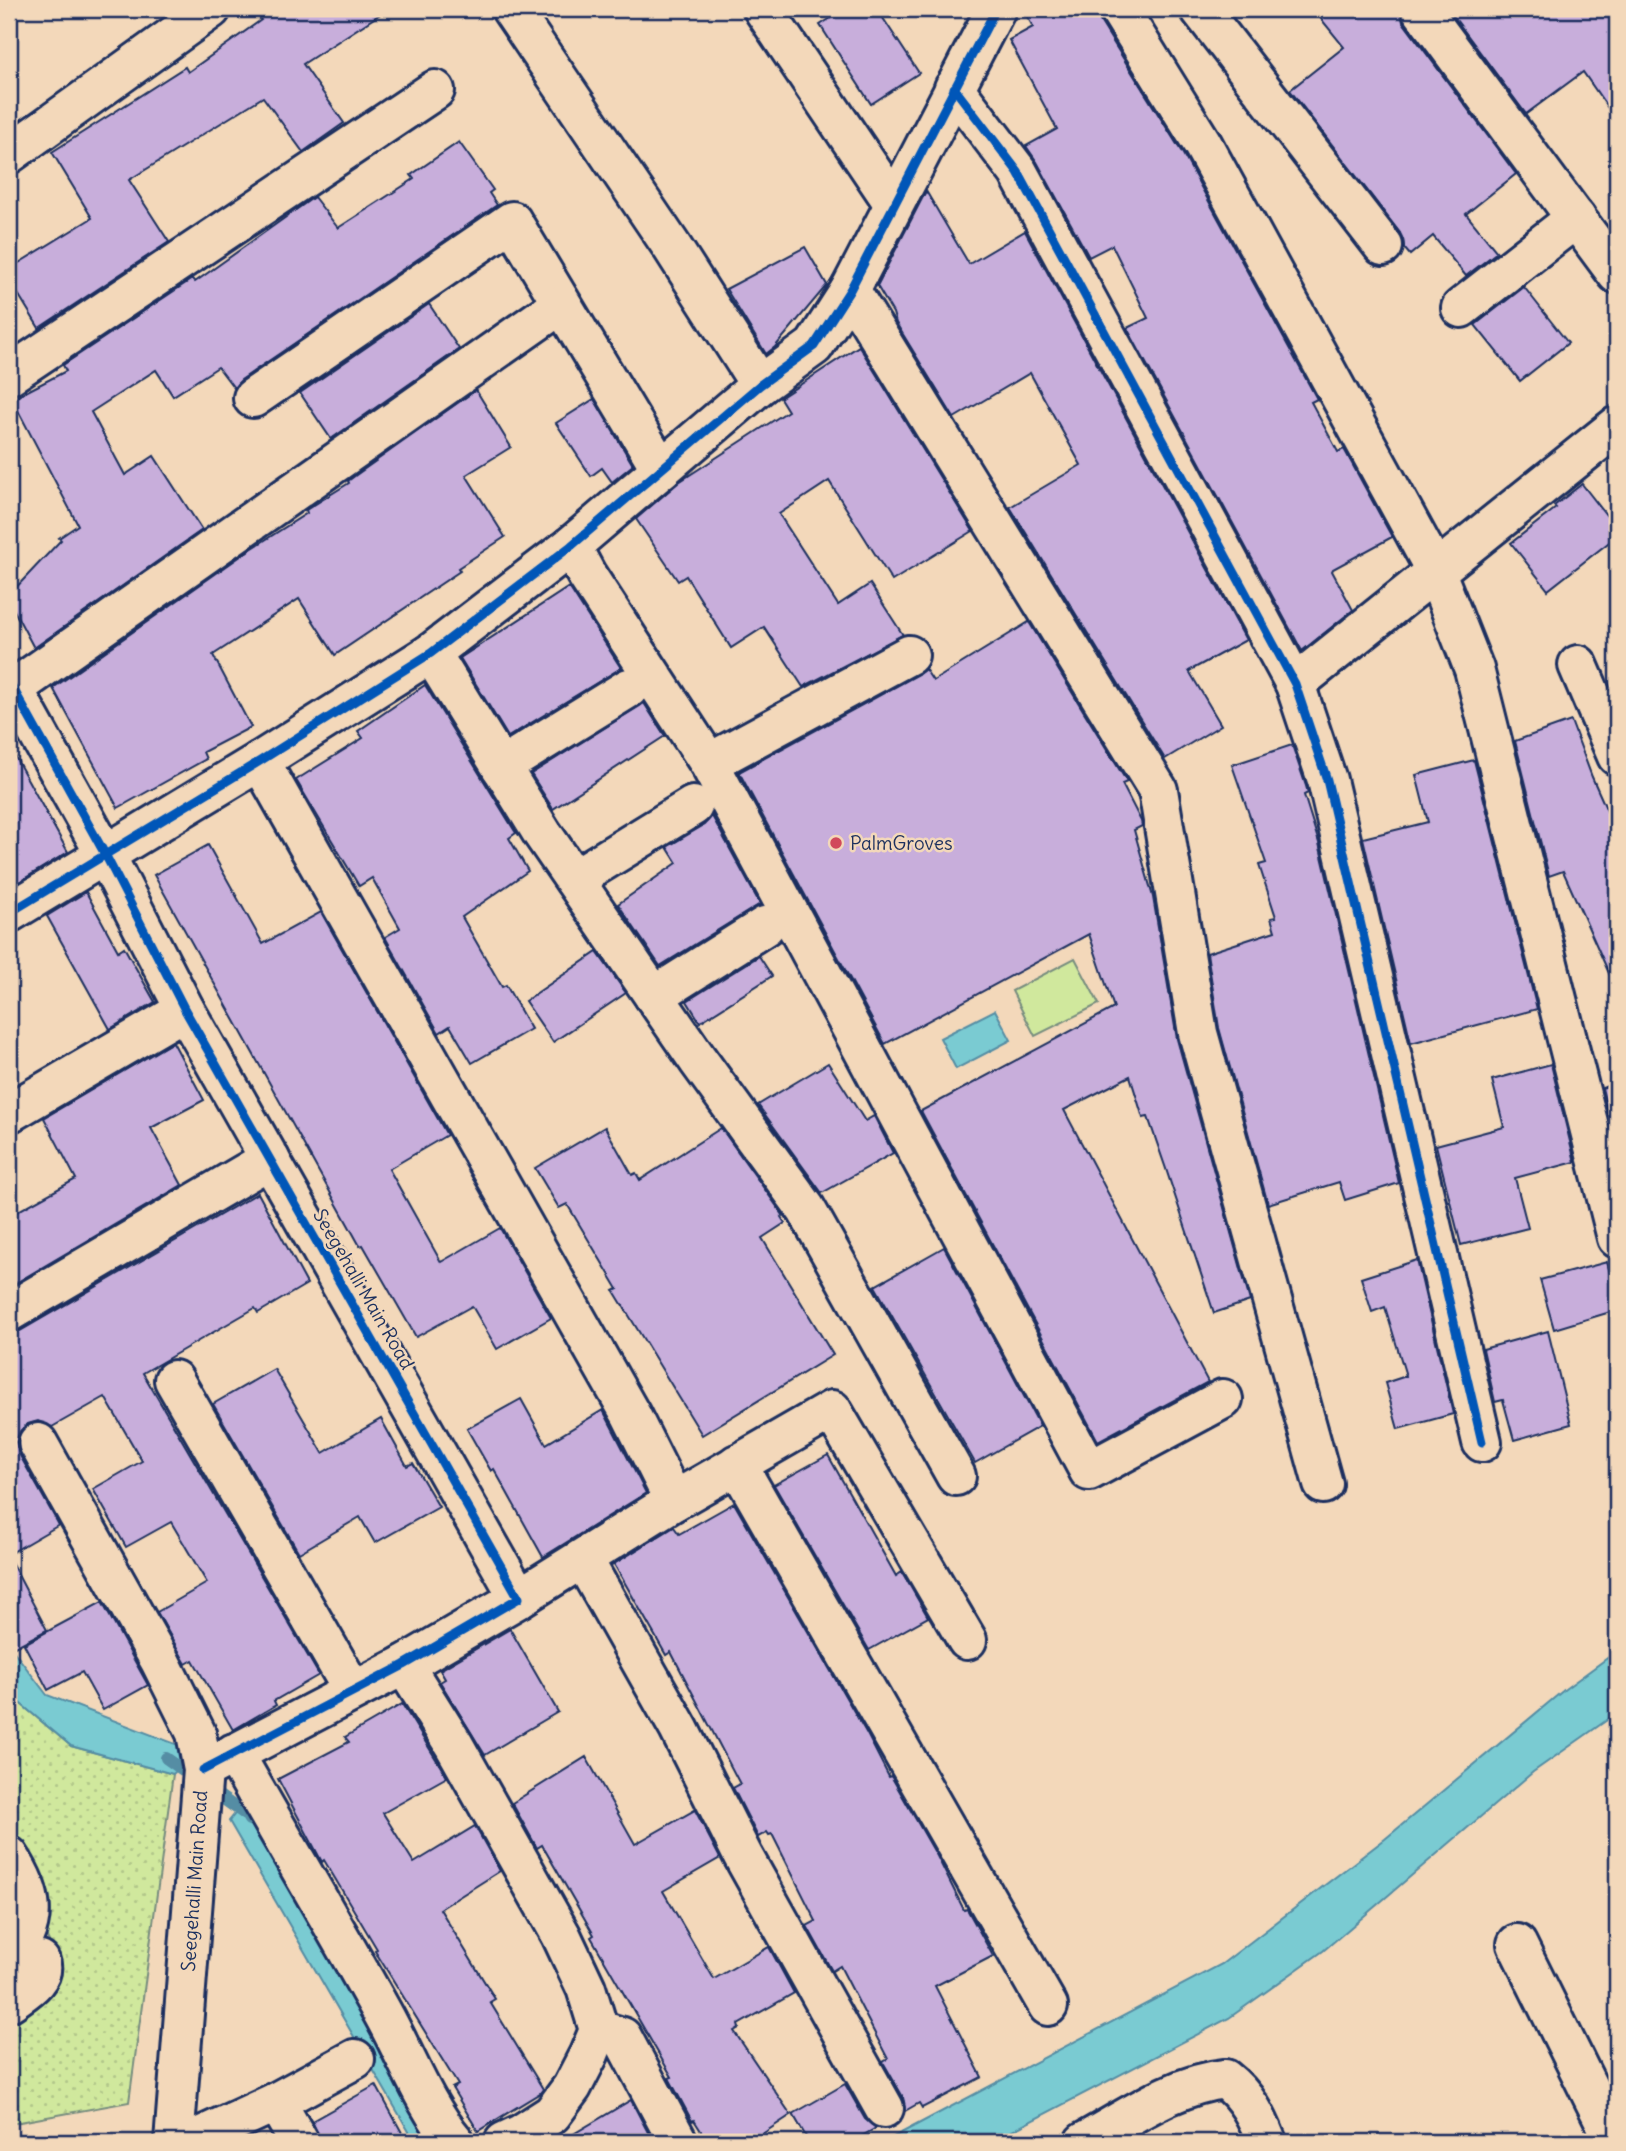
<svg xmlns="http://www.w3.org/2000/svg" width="1626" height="2151" viewBox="0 0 1626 2151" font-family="Delius,sans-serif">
  <defs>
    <pattern id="grass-dots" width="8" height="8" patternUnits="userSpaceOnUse" patternTransform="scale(1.75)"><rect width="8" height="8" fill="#d0e89d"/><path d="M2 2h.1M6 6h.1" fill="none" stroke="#b2c78a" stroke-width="1.8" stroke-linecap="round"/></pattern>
  </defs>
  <rect width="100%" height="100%" fill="#f3d8ba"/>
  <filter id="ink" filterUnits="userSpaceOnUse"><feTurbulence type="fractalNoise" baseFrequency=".0143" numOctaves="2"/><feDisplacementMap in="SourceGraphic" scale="14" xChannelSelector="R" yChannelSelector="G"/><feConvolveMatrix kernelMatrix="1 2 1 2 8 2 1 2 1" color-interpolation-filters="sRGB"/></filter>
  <g filter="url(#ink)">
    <polygon fill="url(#grass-dots)" stroke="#768c7e" stroke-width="2" points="9,1694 71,1746 173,1774 129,2102 9,2124 9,2016 52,1948 47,1937 51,1914 50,1897 45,1881 9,1827"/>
    <polygon fill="#d0e89d" stroke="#768c7e" stroke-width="2" points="1075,958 1099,1004 1035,1036 1012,991"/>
    <g fill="#7acbd2" stroke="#548da4" stroke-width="2">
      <polygon points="995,1010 1011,1040 956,1069 940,1038"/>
      <polygon points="9,1645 47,1695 181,1746 191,1757 173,1774 71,1746 9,1694"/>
      <polygon points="1617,1651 1617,1713 1533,1772 1323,1951 1229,2018 991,2142 884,2142 1222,1964 1385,1839 1565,1689"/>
      <polygon points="251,1794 442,2142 415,2142 229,1821"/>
    </g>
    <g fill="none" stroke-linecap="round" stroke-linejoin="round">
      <polyline stroke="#548da4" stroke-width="12" points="166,1758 246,1815 249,1820"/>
    </g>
    <g fill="#c8aedb" stroke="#1b2f5e" stroke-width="2">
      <polygon points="252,9 388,9 303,64 344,123 303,152 263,97 129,180 169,242 39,328 9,279 9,269 92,218 52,152 185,67 188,72 261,20"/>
      <polygon points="845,9 877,9 919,73 871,104 820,25"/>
      <polygon points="1023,9 1097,9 1100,21 1183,154 1317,399 1311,402 1338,452 1344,449 1392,537 1333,569 1332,571 1353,610 1302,651 1127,328 1148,318 1112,245 1089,257 1037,162 1026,146 1057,129 1009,40 1033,27"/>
      <polygon points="1313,9 1400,9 1403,22 1516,174 1466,214 1497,252 1466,276 1433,236 1410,255 1404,248 1400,233 1290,90 1344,47"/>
      <polygon points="1448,9 1617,9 1617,121 1583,72 1526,114"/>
      <polygon points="459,142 493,190 489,193 497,205 241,380 234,388 218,367 173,396 156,370 91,412 125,475 154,456 202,530 34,648 9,601 9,595 61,540 59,538 78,525 12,399 66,371 63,365 192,279 195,282 314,197 338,228 414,179 411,175"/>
      <polygon points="926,191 969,264 1025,231 1246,640 1189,671 1221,725 1165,759 1010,507 1081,465 1030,373 954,418 896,323 893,313 877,286"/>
      <polygon points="805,247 827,285 775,347 766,354 726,289"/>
      <polygon points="1524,287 1568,343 1520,381 1475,325"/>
      <polygon points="429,304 459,349 331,439 300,393"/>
      <polygon points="859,346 973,531 892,581 829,481 779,514 838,605 870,584 903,635 803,687 764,627 731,648 686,576 678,581 636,519 679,482 788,411 780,398"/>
      <polygon points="476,390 511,447 466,475 505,537 458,568 460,571 335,655 299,599 213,655 251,727 203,752 206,759 118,808 53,688 248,551 307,513 306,510 349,483 348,481 356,475"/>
      <polygon points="594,399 633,465 612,482 602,468 591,476 556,423"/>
      <polygon points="1582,484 1617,529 1617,536 1548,590 1511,543 1556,508 1554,506"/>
      <polygon points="569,587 621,668 508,737 460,658"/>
      <polygon points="1029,622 1127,782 1122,784 1141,821 1142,826 1134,830 1153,897 1177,1039 1250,1301 1214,1313 1165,1166 1148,1117 1143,1118 1130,1076 1064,1110 1208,1382 1098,1441 921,1111 1114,1008 1089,934 885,1044 739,772 919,674 925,669 933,681"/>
      <polygon points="425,685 516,833 509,838 528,871 462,917 502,987 506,985 531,1029 472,1063 450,1026 439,1033 385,937 400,928 372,878 359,886 296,780 363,738 358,731"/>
      <polygon points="644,703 665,736 553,809 531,774"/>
      <polygon points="1571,721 1592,777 1617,833 1617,991 1563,871 1549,876 1515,741"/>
      <polygon points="1292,745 1306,786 1308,793 1304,795 1319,843 1399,1183 1345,1200 1339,1182 1268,1204 1219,1028 1207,953 1275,931 1271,918 1276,917 1259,865 1266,863 1232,765"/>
      <polygon points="9,746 68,852 9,888"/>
      <polygon points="1474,760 1537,1009 1411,1043 1363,838 1428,822 1416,775"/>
      <polygon points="712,816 760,904 660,966 618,904 677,863 667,847 704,825"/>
      <polygon points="208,845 263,944 321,912 447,1135 389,1169 441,1262 500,1228 551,1318 497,1349 472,1306 416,1337 363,1245 360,1246 154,875"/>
      <polygon points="86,892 118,951 124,947 155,1002 110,1029 47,916"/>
      <polygon points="597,952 626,993 553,1042 525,1001"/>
      <polygon points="759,956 772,976 700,1022 687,1001"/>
      <polygon points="173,1042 204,1100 151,1128 182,1185 9,1287 9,1216 76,1179 44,1118"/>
      <polygon points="828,1063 865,1121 874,1116 893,1153 822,1193 758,1105"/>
      <polygon points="1551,1064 1575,1162 1515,1178 1528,1228 1461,1245 1436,1145 1504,1127 1492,1080"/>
      <polygon points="1617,1082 1617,1144 1616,1145 1602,1088"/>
      <polygon points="605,1127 632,1175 636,1173 640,1180 721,1128 783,1215 781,1217 785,1223 762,1238 833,1355 702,1435 614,1291 618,1289 567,1204 559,1208 535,1168"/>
      <polygon points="258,1193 307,1284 258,1313 255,1308 143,1373 319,1675 274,1701 276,1705 233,1730 193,1660 186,1664 157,1612 207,1583 171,1522 126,1547 93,1489 142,1461 105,1397 52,1427 38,1421 28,1424 20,1431 16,1442 19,1454 59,1525 9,1554 9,1334 20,1331"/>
      <polygon points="944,1247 1040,1426 975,1463 875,1286"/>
      <polygon points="1417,1260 1453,1414 1398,1429 1385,1383 1406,1376 1385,1307 1372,1312 1361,1278"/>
      <polygon points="1607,1262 1617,1299 1617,1310 1554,1329 1540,1280"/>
      <polygon points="1548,1331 1571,1424 1514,1440 1503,1400 1495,1402 1483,1349"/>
      <polygon points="274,1369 323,1453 381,1419 407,1466 413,1463 439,1507 375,1543 360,1517 299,1553 213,1404"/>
      <polygon points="521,1399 546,1444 603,1410 646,1493 543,1557 494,1469 491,1471 467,1429"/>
      <polygon points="828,1455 896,1576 902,1572 928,1617 869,1650 774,1485"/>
      <polygon points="734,1503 867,1734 889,1777 891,1776 937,1856 964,1910 967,1909 993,1956 935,1986 982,2077 922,2108 919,2103 905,2111 903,2097 883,2062 888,2059 840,1966 832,1971 807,1926 816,1921 772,1834 769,1835 767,1832 758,1837 733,1788 740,1784 671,1652 666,1655 614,1564 674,1527 679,1534"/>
      <polygon points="9,1558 47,1630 9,1650"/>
      <polygon points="102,1602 148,1685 103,1710 82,1672 48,1690 24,1644"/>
      <polygon points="510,1629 558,1712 485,1755 440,1682 445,1679 440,1670"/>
      <polygon points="402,1704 447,1777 383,1813 414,1863 475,1826 500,1871 440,1909 495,1999 490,2002 543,2089 540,2093 478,2131 452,2088 458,2085 375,1951 377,1949 324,1860 322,1862 278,1779 349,1742 345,1737"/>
      <polygon points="586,1757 635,1844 695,1810 720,1858 663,1891 714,1979 769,1947 794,1993 738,2025 739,2028 734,2031 791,2115 750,2142 708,2142 694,2120 692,2121 669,2078 672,2077 591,1937 594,1935 542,1845 537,1848 512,1803"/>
      <polygon points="845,2084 865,2119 876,2128 851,2142 809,2142 793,2114"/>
      <polygon points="376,2085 407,2142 321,2142 312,2121"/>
      <polygon points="631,2100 653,2142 560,2142"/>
    </g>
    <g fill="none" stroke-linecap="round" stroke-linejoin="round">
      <defs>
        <g id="minor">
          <polyline points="511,9 672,247 760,385"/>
          <polyline points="763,9 894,204"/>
          <polyline points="1119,9 1202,143 1435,570 1474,669 1617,1238"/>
          <polyline points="1200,9 1383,246"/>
          <polyline points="1421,9 1617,274"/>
          <polyline points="954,88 1018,172 1295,684 1327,780 1482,1442"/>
          <polyline points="9,154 211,9"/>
          <polyline points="850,290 1158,790 1198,1033 1323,1484"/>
          <polyline points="1461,308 1576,218"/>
          <polyline points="9,375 435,90"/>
          <polyline points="253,398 512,221 661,469"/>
          <polyline points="571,546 586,574 709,763 1089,1471 1223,1399"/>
          <polyline points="431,653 542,833 698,1060 806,1209 956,1476"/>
          <polyline points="1578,665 1617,756"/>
          <polyline points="9,681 106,856 185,1010 519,1598 404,1665 203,1770"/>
          <polyline points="1295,684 1617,426"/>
          <polyline points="13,689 560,305"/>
          <polyline points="260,761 631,1415 674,1501"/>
          <polyline points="709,763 909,655"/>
          <polyline points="501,767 629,688"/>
          <polyline points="574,879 693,806"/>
          <polyline points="9,913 260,761 431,653 571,546 760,385 814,346 850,290 996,9"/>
          <polyline points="654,996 765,926"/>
          <polyline points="9,1113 185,1010"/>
          <polyline points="9,1312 270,1159"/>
          <polyline points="174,1380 353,1691"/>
          <polyline points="38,1443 160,1661 196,1733 203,1770 174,2142"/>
          <polyline points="737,1464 1048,2006"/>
          <polyline points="583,1559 679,1729 743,1856 884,2108"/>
          <polyline points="519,1598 674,1501 832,1410 967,1640"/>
          <polyline points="404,1665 454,1745 561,1935 586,1988 599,2030 589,2054 572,2087 552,2114 521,2134 504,2142"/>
          <path d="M234,1753C283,1840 334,1925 382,2012C406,2055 424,2105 455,2142"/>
          <path d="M9,1856C32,1891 41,1923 9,1957"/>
          <polyline points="1517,1944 1615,2142"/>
          <path d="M9,2002C22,1992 47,1980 40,1961"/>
          <polyline points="599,2030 622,2037 678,2142"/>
          <polyline points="276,2102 299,2142"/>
          <polyline points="189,2142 276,2102 355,2059"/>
          <path d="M1084,2142C1128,2118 1175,2084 1225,2079C1247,2096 1257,2117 1267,2142"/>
        </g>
      </defs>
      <use href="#minor" stroke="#1b2f5e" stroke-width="44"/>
      <use href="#minor" stroke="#f3d8ba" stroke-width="38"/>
      <defs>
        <g id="cycleway">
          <polyline points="954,88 1018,172 1295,684 1327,780 1482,1442"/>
          <polyline points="9,681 106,856 185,1010 519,1598 404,1665 203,1770"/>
          <polyline points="9,913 260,761 431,653 571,546 760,385 814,346 850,290 996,9"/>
        </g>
      </defs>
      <use href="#cycleway" stroke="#f3d8ba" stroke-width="13"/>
      <use href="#cycleway" stroke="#0057b8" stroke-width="9"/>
    </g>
  </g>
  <circle fill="#d1495b" stroke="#f3d8ba" stroke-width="2.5" cx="836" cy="843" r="7"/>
  <g text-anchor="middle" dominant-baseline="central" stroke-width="5" stroke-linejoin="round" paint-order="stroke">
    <g font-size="19" fill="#1b2f5e" stroke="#f3d8ba" text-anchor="start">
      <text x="850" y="843">PalmGroves</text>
    </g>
    <g font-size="19" fill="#1b2f5e" stroke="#f3d8ba">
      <text transform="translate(364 1289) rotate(60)">Seegehalli Main Road</text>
      <text transform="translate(194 1881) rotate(-86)">Seegehalli Main Road</text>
    </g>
  </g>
  <rect width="1626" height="2151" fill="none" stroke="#f3d8ba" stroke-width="35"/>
  <rect x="18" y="18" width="1591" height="2116" fill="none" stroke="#1b2f5e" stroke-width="2.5" filter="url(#ink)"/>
</svg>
